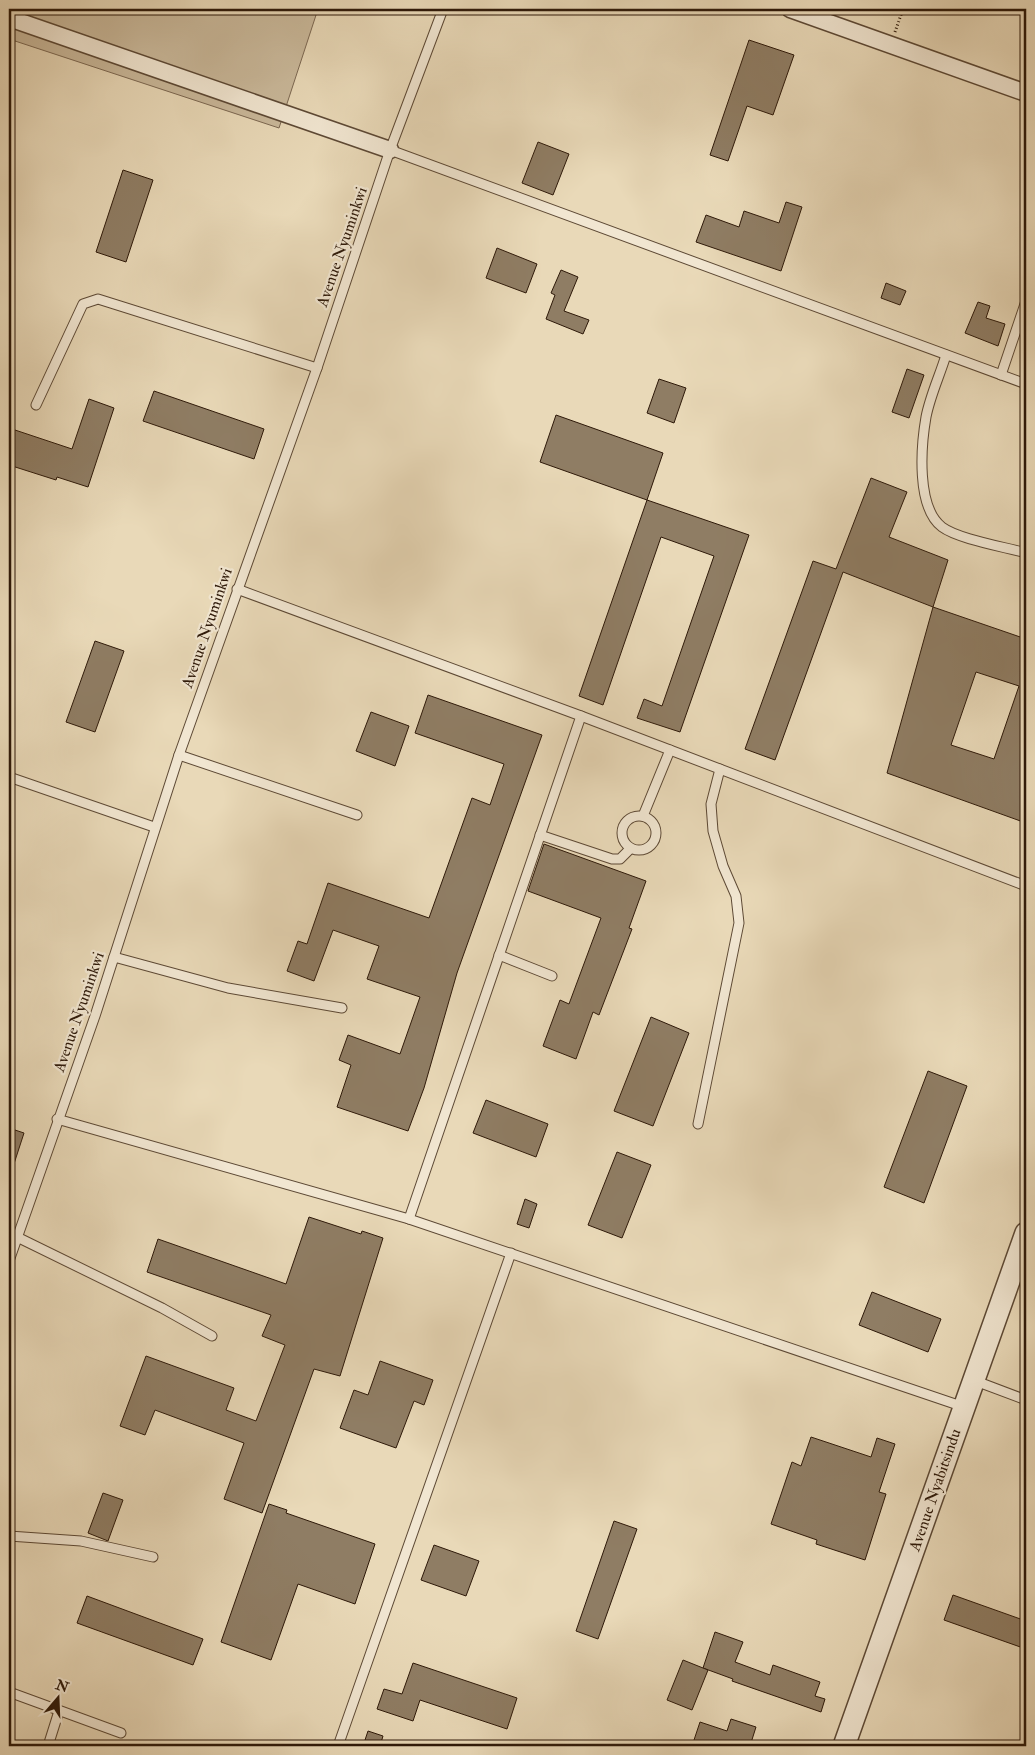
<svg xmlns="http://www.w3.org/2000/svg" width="1035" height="1755" viewBox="0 0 1035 1755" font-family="'IM FELL Double Pica',serif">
  <rect width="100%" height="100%" fill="#e9d9b8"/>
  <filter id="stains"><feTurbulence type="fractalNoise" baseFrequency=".004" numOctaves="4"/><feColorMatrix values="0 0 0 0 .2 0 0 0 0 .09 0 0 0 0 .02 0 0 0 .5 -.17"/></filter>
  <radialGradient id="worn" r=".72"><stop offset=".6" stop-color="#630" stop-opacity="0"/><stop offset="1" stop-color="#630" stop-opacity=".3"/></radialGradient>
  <polygon fill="#c9b89a" stroke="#7c6852" points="9,9 318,9 279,128 9,39"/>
  <g fill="#8f7d64" stroke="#2e1909" fill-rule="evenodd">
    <polygon points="749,40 794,55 773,115 747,106 728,161 710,155"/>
    <polygon points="538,142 569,154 553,195 522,183"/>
    <polygon points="123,170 153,180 126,262 96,252"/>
    <polygon points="786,202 802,207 781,271 696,242 706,215 739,227 744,211 779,223"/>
    <polygon points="497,248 537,264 526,293 486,278"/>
    <polygon points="561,270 578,277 564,311 589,320 583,334 546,319 555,295 551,293"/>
    <polygon points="886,283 906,291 900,305 881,298"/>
    <polygon points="978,302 990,306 986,318 1005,324 998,346 965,333"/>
    <polygon points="907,369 924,375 909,418 892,412"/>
    <polygon points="659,379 686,388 674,423 647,413"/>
    <polygon points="154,391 264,429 254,459 143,421"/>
    <polygon points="89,399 114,408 88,487 57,477 56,480 9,465 9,428 72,449"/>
    <polygon points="556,415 663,453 647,500 540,462"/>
    <polygon points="871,478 907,492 889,537 948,560 933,607 843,572 775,760 745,749 813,561 836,569"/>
    <polygon points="647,500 749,535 680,732 637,718 644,699 662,706 714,556 661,537 603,705 579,696"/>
    <path d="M933,607L1026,639V823L887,773ZM976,672L1019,686L994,759L951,745Z"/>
    <polygon points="95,641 124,651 95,732 66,722"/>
    <polygon points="428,695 542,735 457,973 424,1088 408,1131 337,1107 351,1065 339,1060 348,1035 400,1054 420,997 367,979 379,946 333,930 314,981 287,971 298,941 307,944 328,883 429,918 472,798 490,805 504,764 415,733"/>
    <polygon points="371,712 409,726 395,766 356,751"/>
    <polygon points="544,844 646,881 629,928 632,929 624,950 599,1015 593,1012 576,1059 543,1046 560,1000 569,1004 601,918 528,891"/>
    <polygon points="651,1017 689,1033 653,1126 614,1111"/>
    <polygon points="928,1071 967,1086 924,1203 884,1187"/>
    <polygon points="486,1100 548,1124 536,1157 473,1133"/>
    <polygon points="9,1128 24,1133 11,1173 9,1172"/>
    <polygon points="617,1152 651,1165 622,1238 588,1225"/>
    <polygon points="525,1199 537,1204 529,1228 517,1224"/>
    <polygon points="309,1217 361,1234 362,1231 383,1238 340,1376 314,1369 262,1513 224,1499 244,1443 155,1410 145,1435 120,1426 146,1356 234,1388 226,1410 256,1421 285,1345 262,1336 271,1315 147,1272 158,1239 286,1284"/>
    <polygon points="872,1292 941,1319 928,1352 859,1325"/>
    <polygon points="380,1361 433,1380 424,1405 414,1401 396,1448 340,1428 354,1390 368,1395"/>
    <polygon points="811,1437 871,1457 877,1438 895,1444 879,1492 886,1494 865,1560 816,1544 817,1540 771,1524 792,1462 801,1466"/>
    <polygon points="103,1493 123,1500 108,1541 88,1533"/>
    <polygon points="269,1504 287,1510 286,1513 375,1544 355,1604 298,1584 271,1660 221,1642"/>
    <polygon points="614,1521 637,1529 598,1639 576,1631"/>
    <polygon points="434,1545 479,1561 466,1596 421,1580"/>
    <polygon points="953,1595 1026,1621 1026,1649 944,1620"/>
    <polygon points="87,1596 203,1639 193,1665 77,1623"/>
    <polygon points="715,1632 743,1642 735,1662 770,1675 773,1665 820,1682 815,1696 825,1699 821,1712 732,1681 733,1679 703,1668"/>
    <polygon points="683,1660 708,1670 692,1710 667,1700"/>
    <polygon points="413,1663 517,1698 507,1729 420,1700 413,1721 377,1709 384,1689 402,1694"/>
    <polygon points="731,1719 756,1727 750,1746 692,1746 700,1722 727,1731"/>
    <polygon points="368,1731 383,1736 380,1746 363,1746"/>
  </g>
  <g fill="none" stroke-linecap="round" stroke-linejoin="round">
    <defs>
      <g id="service">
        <polyline points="390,150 1026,384"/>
        <path d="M946,355C940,375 930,396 926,417C921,446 916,507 942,527C958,539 1005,547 1026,553"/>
        <polyline points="1001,375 1026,301"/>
        <polyline points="36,405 83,304 98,299 317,368"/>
        <polyline points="237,589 581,716 1026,886"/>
        <polyline points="179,755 357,815"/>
        <polyline points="9,777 154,827"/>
        <circle cx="639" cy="833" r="17"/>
        <polyline points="643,816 670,750"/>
        <polyline points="540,835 612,859 620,859 630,849"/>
        <polyline points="499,955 552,976"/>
        <polyline points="114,957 228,988 342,1008"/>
        <polyline points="57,1119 409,1219 964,1407"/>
        <polyline points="698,1124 739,923 736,896 723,866 713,831 711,804 720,769"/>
        <polyline points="409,1219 581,716"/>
        <polyline points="17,1237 162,1308 212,1336"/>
        <polyline points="9,1261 95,1016 179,755 317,368 390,150 443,9"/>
        <polyline points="973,1380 1026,1400"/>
        <polyline points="9,1536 81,1541 153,1557"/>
        <polyline points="9,1692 121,1733"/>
        <polyline points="48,1746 59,1711"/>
        <polyline points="338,1746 511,1253"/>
      </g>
      <g id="minor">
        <polyline points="790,9 1026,93"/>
        <polyline points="9,18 390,150"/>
      </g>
      <polyline id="tertiary" points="844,1746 1026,1233"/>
    </defs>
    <use href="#service" stroke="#5d4935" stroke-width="11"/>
    <use href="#minor" stroke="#5d4935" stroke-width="19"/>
    <use href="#tertiary" stroke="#5d4935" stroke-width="24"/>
    <polyline stroke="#2e1909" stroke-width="3" stroke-dasharray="1 2.5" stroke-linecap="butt" points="895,32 903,9"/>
    <use href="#service" stroke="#f1e6d1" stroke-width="9"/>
    <use href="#minor" stroke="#f1e6d1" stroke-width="16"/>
    <use href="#tertiary" stroke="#f1e6d1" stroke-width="21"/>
  </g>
  <g text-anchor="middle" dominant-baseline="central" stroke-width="4.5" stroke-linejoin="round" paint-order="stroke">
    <g font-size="16" fill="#2e1909" stroke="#f1e6d1">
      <text transform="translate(342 247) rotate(-71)">Avenue Nyuminkwi</text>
      <text transform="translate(207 628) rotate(-71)">Avenue Nyuminkwi</text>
      <text transform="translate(79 1012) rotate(-71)">Avenue Nyuminkwi</text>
      <text transform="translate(935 1490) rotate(-71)">Avenue Nyabitsindu</text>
    </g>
  </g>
  <rect width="1035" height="1755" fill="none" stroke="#e9d9b8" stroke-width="30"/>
  <rect x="10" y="10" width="1015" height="1735" fill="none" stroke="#2e1909" stroke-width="2.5"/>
  <rect x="15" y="15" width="1005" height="1725" fill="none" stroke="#2e1909"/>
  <g transform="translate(58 1698) rotate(19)" stroke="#f1e6d1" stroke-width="4" paint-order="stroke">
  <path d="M0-4L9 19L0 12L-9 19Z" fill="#2e1909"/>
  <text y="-8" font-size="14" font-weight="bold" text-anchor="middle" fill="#2e1909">N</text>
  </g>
  <rect width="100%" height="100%" filter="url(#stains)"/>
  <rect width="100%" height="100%" fill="url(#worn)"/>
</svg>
